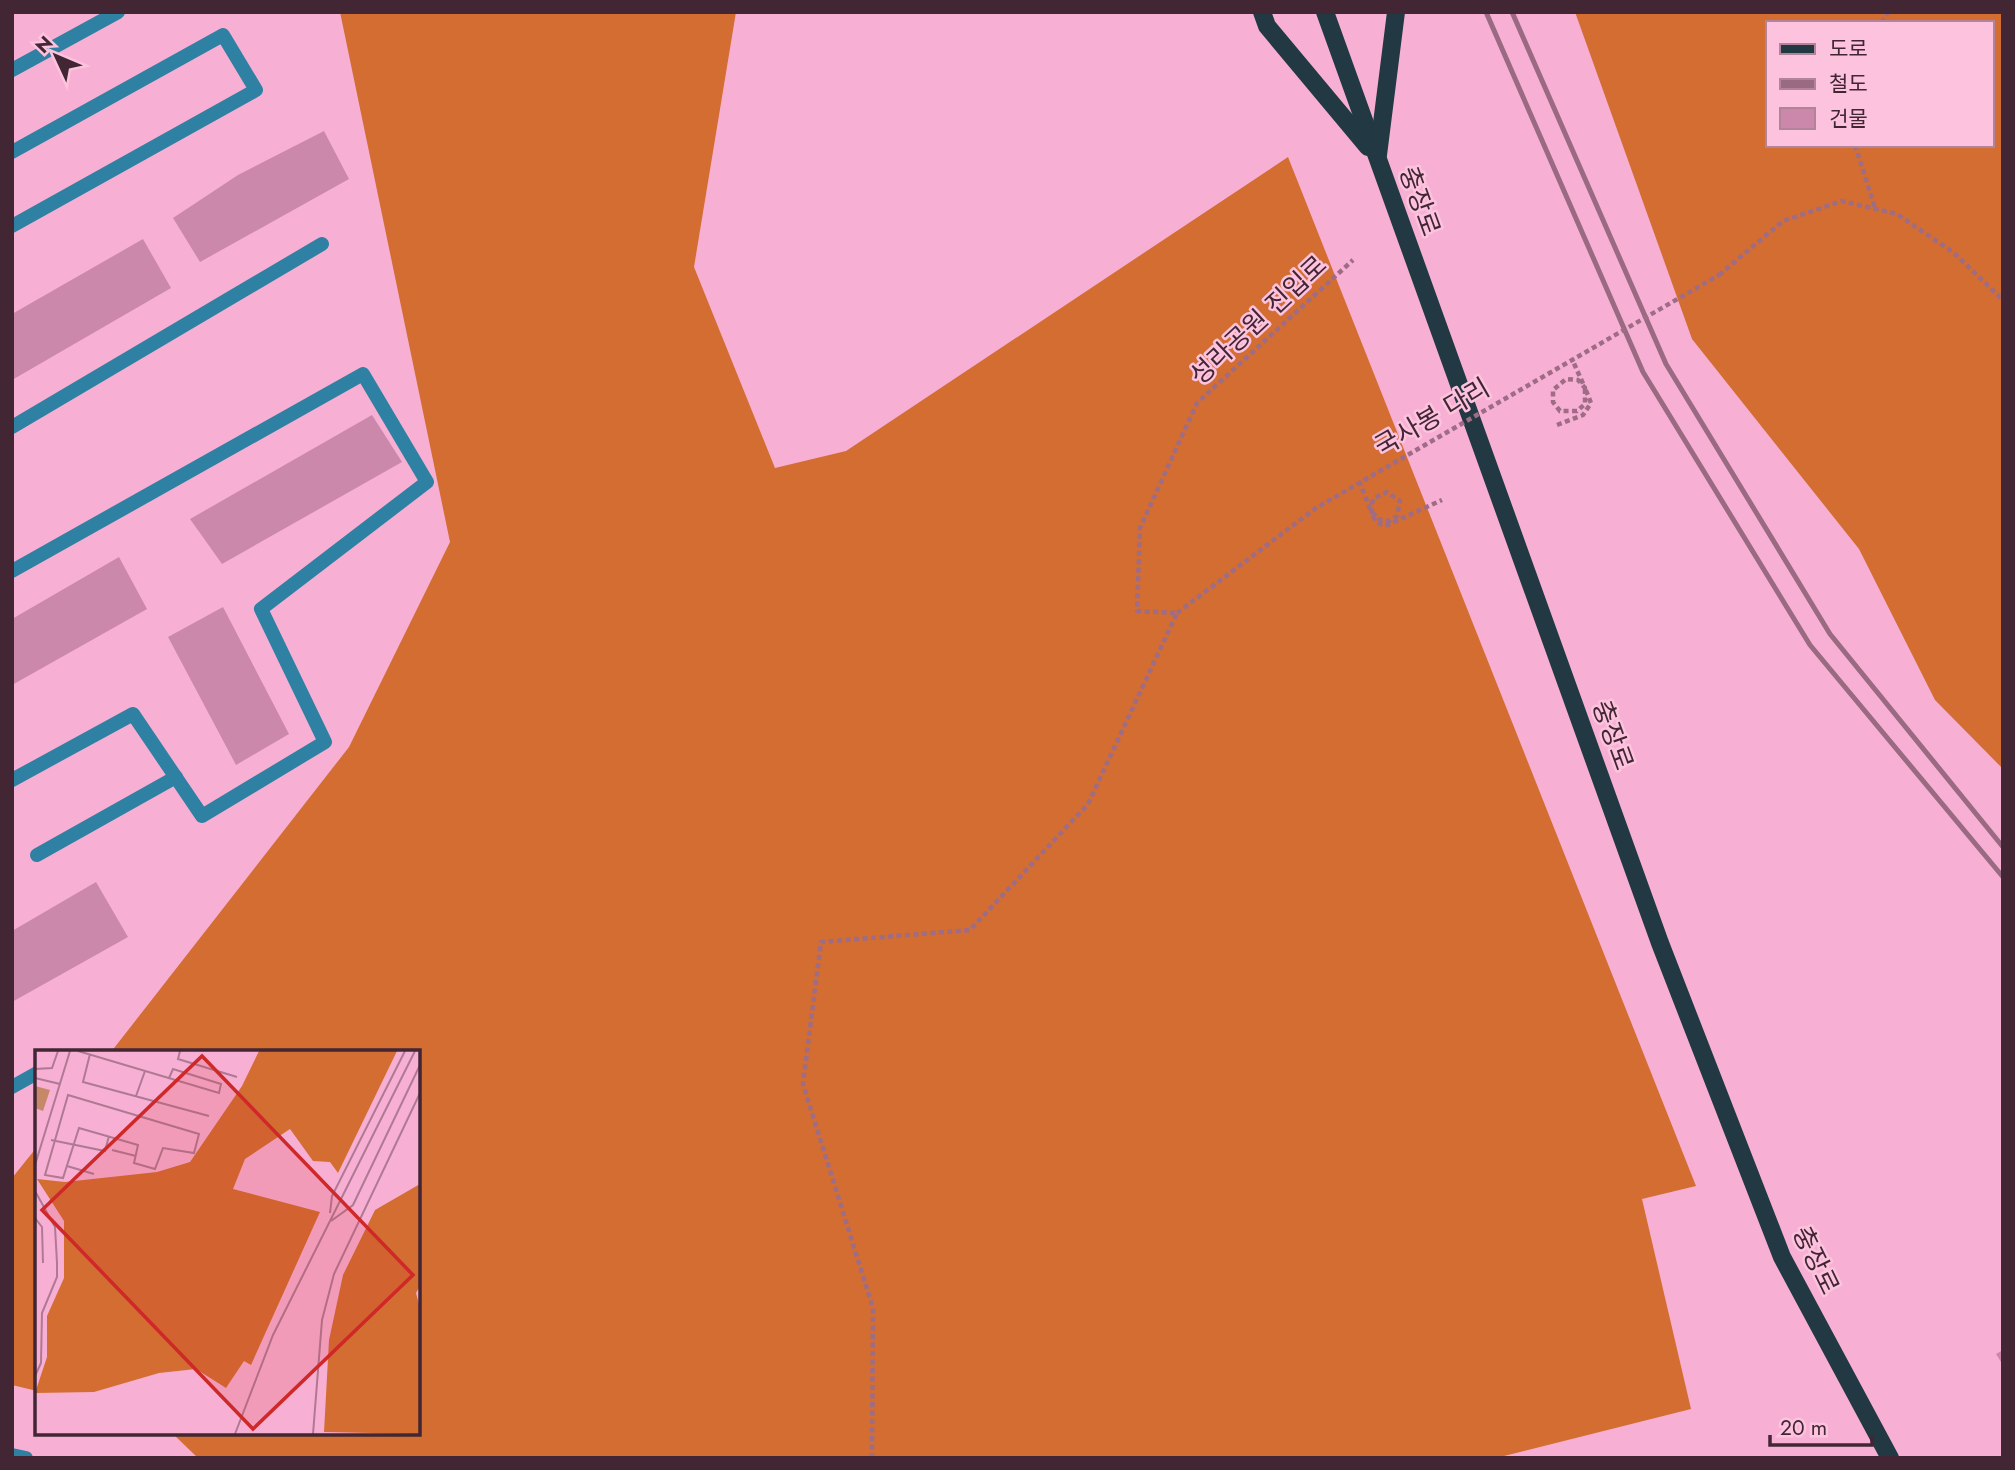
<svg xmlns="http://www.w3.org/2000/svg" width="2015" height="1470" viewBox="0 0 2015 1470" font-family="Jost,'Noto Sans KR',sans-serif">
  <rect width="100%" height="100%" fill="#f7b0d3"/>
  <g fill="#d36d32" fill-rule="evenodd">
    <polygon points="340,12 736,12 694,267 775,468 846,451 1288,157 1696,1186 1642,1199 1691,1409 1496,1458 198,1458 172,1433 418,1433 418,1052 111,1052 349,747 450,542"/>
    <path d="M1575,12H2003V769L1935,700L1859,549L1692,339ZM1768,23H1992V145H1768Z"/>
    <polygon points="37,1147 37,1391 12,1385 12,1178"/>
  </g>
  <g fill="#cb88aa">
    <polygon points="324,131 349,179 200,262 173,218 238,175"/>
    <polygon points="143,239 171,288 12,380 12,314"/>
    <polygon points="372,415 402,462 222,564 190,519"/>
    <polygon points="119,557 147,609 12,685 12,619"/>
    <polygon points="223,607 289,734 236,765 168,637"/>
    <polygon points="96,882 128,937 12,1002 12,931"/>
    <polygon points="2003,1350 2003,1365 1996,1354"/>
  </g>
  <g fill="none" stroke-linecap="round" stroke-linejoin="round">
    <g stroke="#9e6c85" stroke-width="4.5" stroke-dasharray="5 3.5" stroke-linecap="butt">
      <polyline points="1882,23 1888,12"/>
      <polyline points="1855,145 1875,208"/>
      <polyline points="1719,275 1783,221 1842,201 1897,214 1954,253 2003,300"/>
      <polyline points="1557,425 1583,415 1591,403 1585,388 1585,404 1577,411 1560,411 1553,402 1553,390 1566,379 1578,380 1585,388 1572,359"/>
      <path d="M1359,481L1371,511L1380,520L1389,521L1397,516L1400,501L1387,492L1374,498C1368,510 1372,522 1385,526L1442,500"/>
      <polyline points="872,1458 873,1308 803,1084 821,942 970,930 1088,804 1177,613 1137,611 1140,528 1197,403 1353,260"/>
    </g>
    <g stroke="#2e81a2" stroke-width="14">
      <polyline points="12,70 118,12"/>
      <polyline points="12,152 223,35 256,90 12,226"/>
      <polyline points="12,427 322,244"/>
      <polyline points="12,571 363,374 427,482 261,609 325,742 202,816 133,714 12,780"/>
      <polyline points="37,855 176,777"/>
      <polyline points="12,1087 37,1073"/>
    </g>
    <polyline stroke="#2e81a2" stroke-width="14" points="12,1455 26,1458"/>
    <g stroke="#223944" stroke-width="18">
      <polyline points="1262,12 1267,26 1368,147"/>
      <polyline points="1325,12 1660,943 1782,1257 1890,1458"/>
      <polyline points="1378,155 1396,12"/>
    </g>
    <g stroke="#9a6982" stroke-width="5">
      <polyline points="1486,12 1643,372 1810,645 2003,877"/>
      <polyline points="1512,12 1666,364 1830,634 2003,847"/>
    </g>
    <polyline stroke="#9e6c85" stroke-width="4.5" stroke-dasharray="5 3.5" stroke-linecap="butt" points="1177,613 1316,508 1719,275"/>
  </g>
  <g text-anchor="middle" dominant-baseline="central" stroke-width="5" stroke-linejoin="round" paint-order="stroke">
    <g font-size="26" fill="#422634" stroke="#fcc2de">
      <text transform="translate(1420 201) rotate(70)">충장로</text>
      <text transform="translate(1258 320) rotate(-43)">성라공원 진입로</text>
      <text transform="translate(1432 417) rotate(-30)">국사봉 다리</text>
      <text transform="translate(1613 735) rotate(70)">충장로</text>
      <text transform="translate(1816 1260) rotate(64)">충장로</text>
    </g>
  </g>
  <g transform="translate(35 1050)">
    <rect width="385" height="385" fill="#f7b0d3"/>
    <path d="M0,36L15,40L8,61L0,58Z" fill="#c68869"/>
    <path d="M224,1H362L303,123L295,112L278,111L255,79L210,109L198,139L285,162L216,315L209,311L191,338L161,319L124,323L59,342L0,343L12,307V266L29,228V171L2,129L30,132L122,122L155,112L207,36ZM385,134V236L381,243L385,258V384L289,382L294,290L308,225L340,160Z" fill="#d36d32"/>
    <path fill="none" stroke="#af7993" stroke-width="2" d="M43,1L184,43L186,34L138,19L134,28M145,1L143,9L202,27M55,4L48,32L174,66M0,19L17,18L23,1M0,28L25,34M33,45L164,84L159,103L128,98L120,119L99,113L103,95L44,78L28,128L10,125ZM101,46L110,21M16,90L70,101L74,86M77,100L101,106M0,115L35,1M32,116L59,124M0,141L20,177L22,213V227L7,263L6,313L0,326M295,163L297,146L370,1M0,168L7,177L8,213M296,171L318,155L385,15M200,384L238,285L380,1M278,384L287,270L299,224L385,43"/>
    <path fill="#cf2829" fill-opacity="0.15" stroke="#cf2829" stroke-width="3.5" d="M167,6L378,225L218,379L7,160Z"/>
    <rect width="385" height="385" fill="none" stroke="#422634" stroke-width="3.5"/>
  </g>
  <rect width="2015" height="1470" fill="none" stroke="#422634" stroke-width="28"/>
  <rect x="1766" y="21" width="228" height="126" fill="#fcc2de" stroke="#b2849a" stroke-width="2"/>
  <rect x="1780" y="44" width="35" height="10" fill="#223944" stroke="#b2849a" stroke-width="2"/>
  <text x="1829" y="56" font-size="21" fill="#422634">도로</text>
  <rect x="1780" y="79" width="35" height="10" fill="#9a6982" stroke="#b2849a" stroke-width="2"/>
  <text x="1829" y="91" font-size="21" fill="#422634">철도</text>
  <rect x="1780" y="108" width="35" height="21" fill="#cb88aa" stroke="#b2849a" stroke-width="2"/>
  <text x="1829" y="126" font-size="21" fill="#422634">건물</text>
  <g transform="translate(56 56) rotate(314)" stroke="#fcc2de" stroke-width="5" paint-order="stroke">
  <path d="M0-5L12 26L0 18L-12 26Z" fill="#422634"/>
  <text y="-10" font-size="19" font-weight="bold" text-anchor="middle" fill="#422634">N</text>
  </g>
  <path d="M1770 1435v10h102v-10" fill="none" stroke="#422634" stroke-width="3.5"/>
  <text x="1780" y="1435" font-size="21" fill="#422634" stroke="#fcc2de" stroke-width="5" paint-order="stroke">20 m</text>
</svg>
